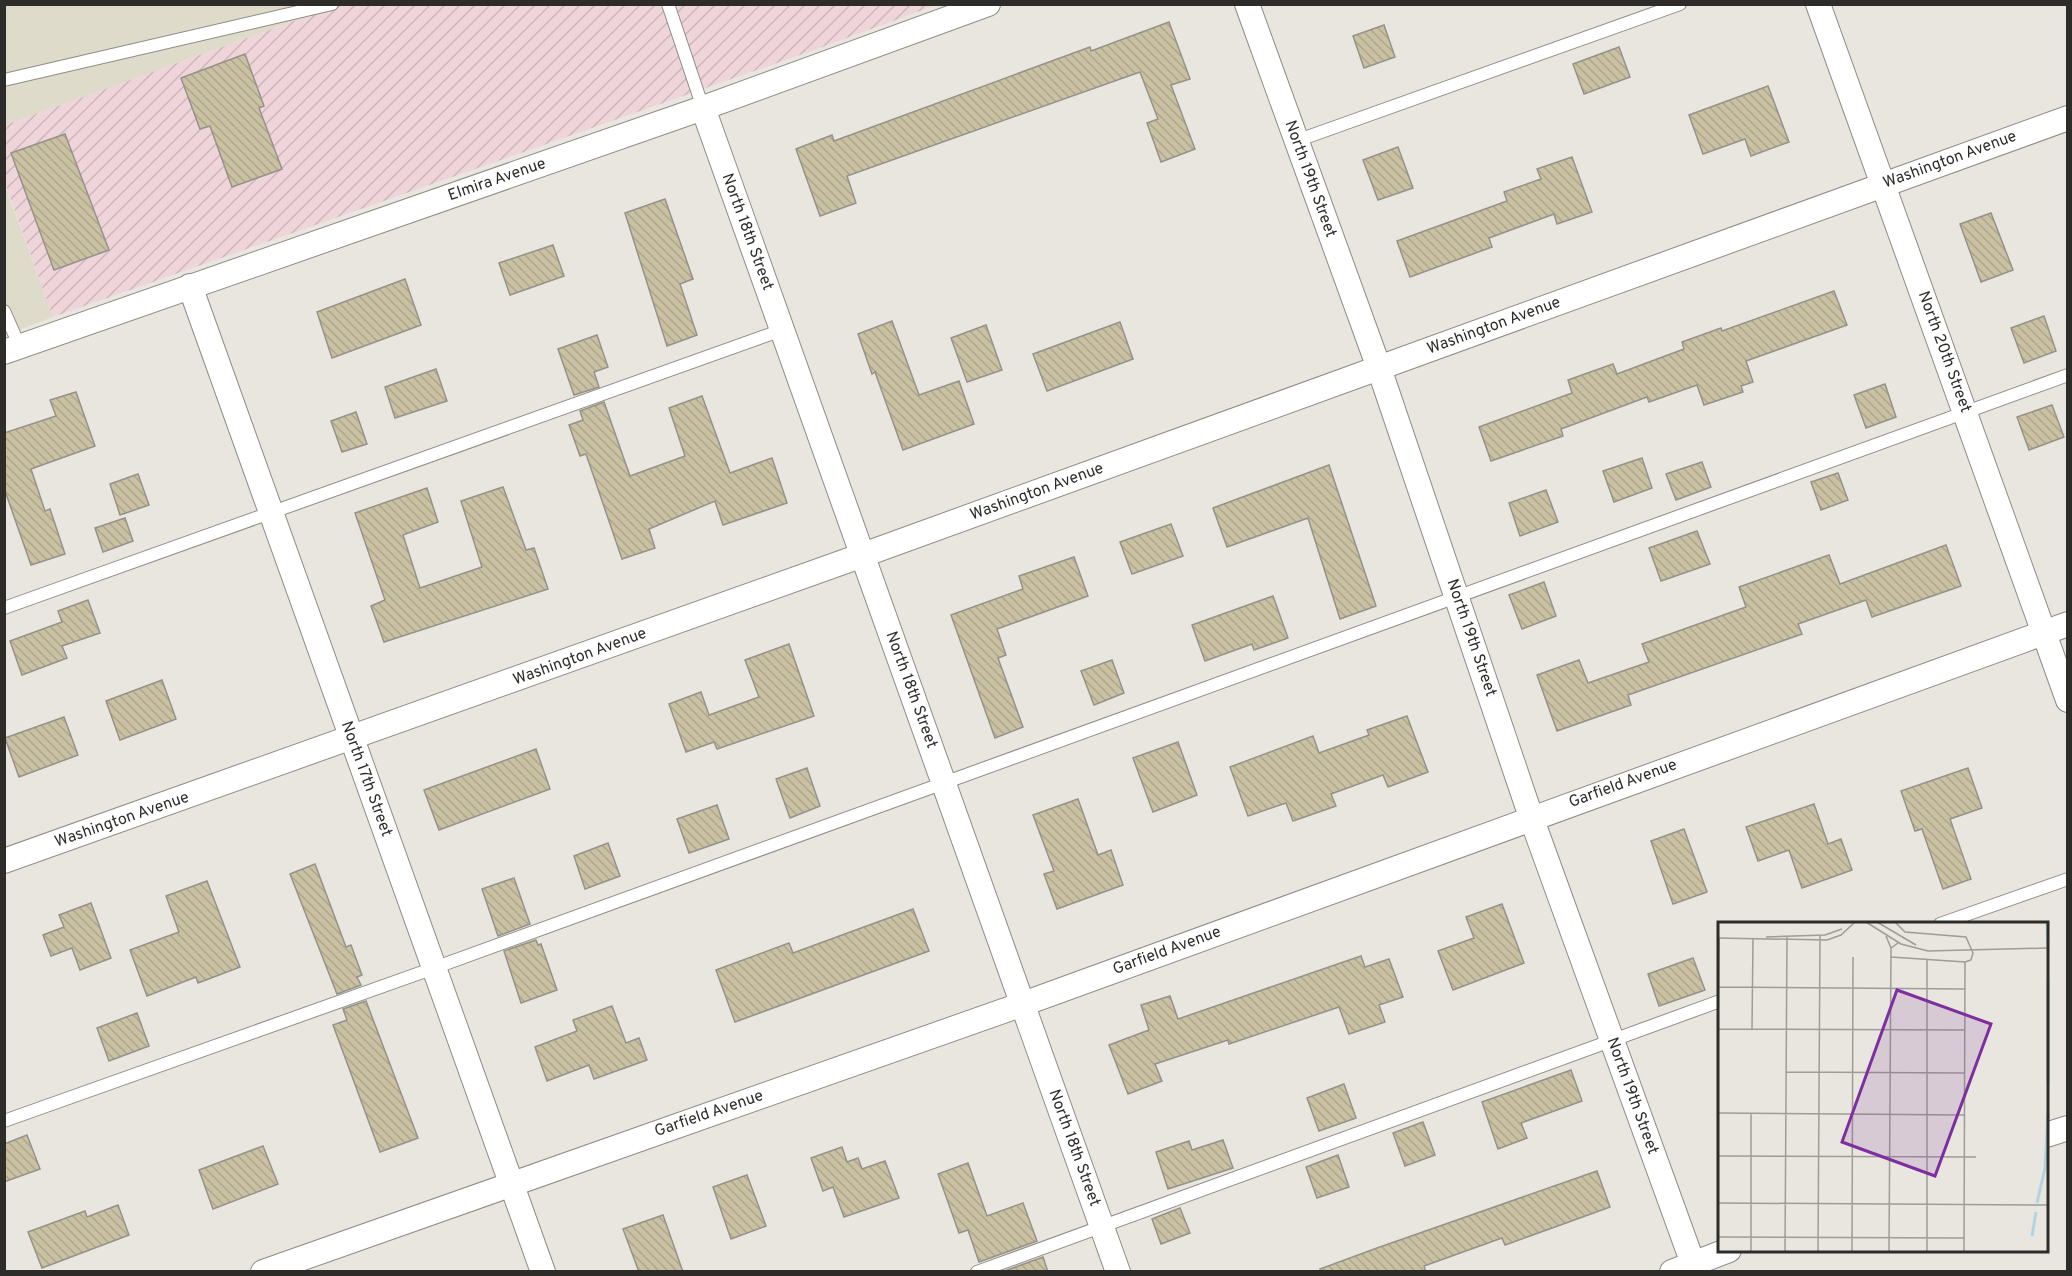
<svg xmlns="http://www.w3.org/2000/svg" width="2072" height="1276" viewBox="0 0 2072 1276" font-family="Overpass,sans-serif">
  <defs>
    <pattern id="industrial-furrows" width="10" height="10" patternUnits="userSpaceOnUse" patternTransform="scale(1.5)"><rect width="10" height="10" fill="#efd4da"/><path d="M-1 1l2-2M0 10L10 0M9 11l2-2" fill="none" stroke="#cdb6bb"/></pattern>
    <pattern id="building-back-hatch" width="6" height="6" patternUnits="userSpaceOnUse" patternTransform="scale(1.5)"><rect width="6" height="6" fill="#c9c1a2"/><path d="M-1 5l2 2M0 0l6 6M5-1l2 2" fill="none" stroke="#ada68c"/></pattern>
  </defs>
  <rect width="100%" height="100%" fill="#e8e6de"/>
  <polygon fill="url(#industrial-furrows)" points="338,5 936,5 817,49 53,317 5,183 5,125"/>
  <g fill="#dfdbcb">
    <polygon points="5,5 338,5 5,125"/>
    <polygon points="4,183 53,317 5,335 4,335"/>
  </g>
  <g fill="url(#building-back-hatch)" stroke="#94928a" stroke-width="1.5">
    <polygon points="1169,22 1190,79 1171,85 1195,149 1161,162 1147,123 1158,119 1140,72 847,176 856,203 820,216 796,149 832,135 834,141 1090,47 1091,51"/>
    <polygon points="1384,25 1395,57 1364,68 1353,36"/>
    <polygon points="1619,47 1630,77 1584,94 1573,64"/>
    <polygon points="245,54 264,106 259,108 282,169 232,187 210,126 200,129 181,78"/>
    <polygon points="1768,86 1789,142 1751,156 1745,139 1703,154 1689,115"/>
    <polygon points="65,134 109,250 54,270 11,153"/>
    <polygon points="1398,147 1413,188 1378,200 1363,160"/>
    <polygon points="1572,157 1592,212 1557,224 1554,214 1489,238 1492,247 1410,277 1397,241 1507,201 1504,192 1541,179 1537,169"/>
    <polygon points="665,199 693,279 680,284 697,335 667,346 625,213"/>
    <polygon points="1991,213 2013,270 1981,282 1960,224"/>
    <polygon points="553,245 564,276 510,295 499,263"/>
    <polygon points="405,279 421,325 332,358 317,312"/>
    <polygon points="1834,291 1847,325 1746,361 1753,382 1741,386 1743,392 1704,405 1697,385 1649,402 1647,397 1561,429 1563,436 1491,461 1479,427 1572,393 1568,380 1613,364 1617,374 1684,349 1682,342 1721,328 1722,331"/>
    <polygon points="2044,316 2056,351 2024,363 2011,328"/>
    <polygon points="892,321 919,395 959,381 974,424 903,450 875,372 872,374 858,334"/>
    <polygon points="1120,322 1133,359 1047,391 1033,354"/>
    <polygon points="986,325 1002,370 967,382 951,338"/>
    <polygon points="597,335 608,367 594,372 599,387 574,395 558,349"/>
    <polygon points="436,369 447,401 395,418 385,387"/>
    <polygon points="1885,384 1896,417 1866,428 1854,395"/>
    <polygon points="76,392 95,446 31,469 45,511 50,509 65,554 31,565 4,488 4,433 56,416 50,400"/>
    <polygon points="702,396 730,473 772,458 787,503 723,525 715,501 649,529 655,548 622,559 586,454 580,456 569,425 583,420 580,411 604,402 630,476 685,456 669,408"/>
    <polygon points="2052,405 2064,437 2029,450 2017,417"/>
    <polygon points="356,412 367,444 342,452 331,421"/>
    <polygon points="1642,458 1652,488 1614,502 1603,471"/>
    <polygon points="1702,462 1711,487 1676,500 1666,474"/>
    <polygon points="1329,465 1376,606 1340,619 1308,518 1227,547 1213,508"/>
    <polygon points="1838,473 1848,500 1821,510 1811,482"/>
    <polygon points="138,474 149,505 120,515 110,484"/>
    <polygon points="503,487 526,550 534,548 548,589 384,642 371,606 385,600 355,513 427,488 438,522 403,535 420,588 482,567 461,501"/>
    <polygon points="1546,490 1558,522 1520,536 1509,503"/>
    <polygon points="125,518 133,541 103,552 95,528"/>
    <polygon points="1171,524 1183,556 1132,574 1120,542"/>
    <polygon points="1697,531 1710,564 1661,581 1649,548"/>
    <polygon points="1946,545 1961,586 1872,617 1866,600 1798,624 1802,634 1628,695 1631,705 1557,731 1537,675 1579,660 1588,683 1649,662 1642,644 1746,607 1739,587 1829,555 1840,584"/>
    <polygon points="1074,557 1088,596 997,629 1006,655 998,658 1023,727 995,738 951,615 1023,589 1019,576"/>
    <polygon points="1544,582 1556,616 1522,629 1509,595"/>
    <polygon points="1273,596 1288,638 1254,650 1252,644 1205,661 1192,625"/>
    <polygon points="88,600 100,633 62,646 67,658 22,675 10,641 62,622 58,611"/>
    <polygon points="789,644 814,716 717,749 714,742 686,752 669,704 701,692 709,715 759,697 745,660"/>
    <polygon points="1112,660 1124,693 1094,705 1081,671"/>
    <polygon points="162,680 176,719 120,740 106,701"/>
    <polygon points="1407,716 1428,772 1388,787 1383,775 1331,794 1336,806 1293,821 1286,803 1248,816 1230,767 1313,736 1319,753 1369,735 1367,730"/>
    <polygon points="64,717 78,755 19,777 5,738"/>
    <polygon points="1178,742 1197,795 1153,812 1133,758"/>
    <polygon points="536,749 550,789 439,830 424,790"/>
    <polygon points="807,768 820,806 790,818 776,779"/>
    <polygon points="1968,768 1982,808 1950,819 1971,879 1943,889 1922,829 1915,831 1901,791"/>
    <polygon points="1078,799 1098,855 1111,850 1123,885 1057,909 1044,874 1054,871 1033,815"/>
    <polygon points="1814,804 1828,844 1841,839 1852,870 1802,888 1789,850 1758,861 1746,827"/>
    <polygon points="717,805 729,839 689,853 677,819"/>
    <polygon points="1684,829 1707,892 1673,904 1651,841"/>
    <polygon points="608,843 620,876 585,889 574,856"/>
    <polygon points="315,864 346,947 351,945 362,975 357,977 361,985 337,994 290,874"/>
    <polygon points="514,878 530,924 498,936 482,889"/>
    <polygon points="207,881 240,967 198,983 196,977 147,996 130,950 179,932 166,896"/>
    <polygon points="91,903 111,958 80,970 72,948 51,956 43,935 64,927 59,915"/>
    <polygon points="1502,904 1524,963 1453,990 1438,951 1474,938 1466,917"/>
    <polygon points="913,909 929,951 735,1022 716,970 789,943 793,953"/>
    <polygon points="536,940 538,945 541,944 557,990 521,1003 504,951"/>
    <polygon points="1361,956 1365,967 1389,959 1403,997 1379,1005 1385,1022 1349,1034 1339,1007 1229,1044 1228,1040 1155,1064 1162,1081 1128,1094 1109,1045 1149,1030 1141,1005 1170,996 1178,1019"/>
    <polygon points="1693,958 1705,990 1659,1006 1648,974"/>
    <polygon points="366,1001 418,1138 380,1152 333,1025 347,1020 343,1009"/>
    <polygon points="612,1006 626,1043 639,1038 647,1060 594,1079 589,1065 547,1081 535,1047 577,1031 573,1020"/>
    <polygon points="137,1013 149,1046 109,1061 97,1028"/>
    <polygon points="1571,1070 1582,1101 1521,1123 1527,1138 1498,1149 1482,1102"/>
    <polygon points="1344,1084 1356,1118 1319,1131 1307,1098"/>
    <polygon points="1423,1122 1435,1155 1405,1166 1393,1133"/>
    <polygon points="27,1135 40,1169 4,1182 4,1144"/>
    <polygon points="1223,1140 1233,1168 1168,1189 1156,1152 1189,1141 1192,1150"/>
    <polygon points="263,1146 278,1184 213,1209 199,1170"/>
    <polygon points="842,1147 847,1162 858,1158 862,1169 885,1161 899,1198 844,1217 833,1187 823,1191 811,1158"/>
    <polygon points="1338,1155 1349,1187 1317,1198 1306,1167"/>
    <polygon points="968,1163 987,1216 1023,1203 1037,1241 979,1262 968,1230 959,1233 938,1174"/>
    <polygon points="1597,1171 1610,1207 1555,1227 1505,1245 1502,1238 1424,1266 1426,1272 1320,1272 1320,1269 1377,1248"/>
    <polygon points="747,1175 766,1226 731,1239 713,1187"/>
    <polygon points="118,1205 129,1235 42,1268 28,1232 85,1211 87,1217"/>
    <polygon points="1180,1208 1190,1233 1161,1244 1152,1219"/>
    <polygon points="663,1215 683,1272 639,1272 623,1229"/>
    <polygon points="1043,1257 1048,1272 1002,1272"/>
  </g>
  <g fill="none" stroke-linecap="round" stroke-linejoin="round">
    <defs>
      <g id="lane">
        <polyline points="668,4 703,108"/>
        <polyline points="4,80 332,4"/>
        <polyline points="1296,141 1680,4"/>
        <polyline points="4,311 20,347"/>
        <polyline points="4,608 782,330"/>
        <polyline points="1940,924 2068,879"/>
        <polyline points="4,1121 434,968 2068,375"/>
        <polyline points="977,1272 1720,1001"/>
      </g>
      <g id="street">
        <polyline points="1247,4 1379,368 1531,817 1696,1272"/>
        <polyline points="1818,4 2068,700"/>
        <polyline points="703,108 1118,1272"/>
        <polyline points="190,286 543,1272"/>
        <polyline points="4,352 703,108 988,4"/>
        <polyline points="4,861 863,555 2068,118"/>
        <polyline points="2046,1135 2068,1128"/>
        <polyline points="263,1272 1023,1004 2068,624"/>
        <polyline points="1672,1272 1729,1250"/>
      </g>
    </defs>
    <use href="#lane" stroke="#8e8c84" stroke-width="14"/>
    <use href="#street" stroke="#8e8c84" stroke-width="26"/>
    <use href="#lane" stroke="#fff" stroke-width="12"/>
    <use href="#street" stroke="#fff" stroke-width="24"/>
  </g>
  <g text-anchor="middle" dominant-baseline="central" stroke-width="4.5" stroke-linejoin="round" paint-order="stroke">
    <g font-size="16" fill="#2d2c29" stroke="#fff">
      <text transform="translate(1950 160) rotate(-20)">Washington Avenue</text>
      <text transform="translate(1310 179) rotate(70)">North 19th Street</text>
      <text transform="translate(497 180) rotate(-19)">Elmira Avenue</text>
      <text transform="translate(747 232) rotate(70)">North 18th Street</text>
      <text transform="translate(1494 326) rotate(-20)">Washington Avenue</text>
      <text transform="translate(1944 352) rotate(70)">North 20th Street</text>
      <text transform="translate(1037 492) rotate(-20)">Washington Avenue</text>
      <text transform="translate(1471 638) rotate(71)">North 19th Street</text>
      <text transform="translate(580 657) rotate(-20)">Washington Avenue</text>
      <text transform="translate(911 690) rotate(70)">North 18th Street</text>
      <text transform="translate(366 779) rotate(70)">North 17th Street</text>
      <text transform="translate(1623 784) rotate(-20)">Garfield Avenue</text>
      <text transform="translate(122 820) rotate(-19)">Washington Avenue</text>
      <text transform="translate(1167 951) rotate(-20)">Garfield Avenue</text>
      <text transform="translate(1632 1096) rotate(70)">North 19th Street</text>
      <text transform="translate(709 1114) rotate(-19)">Garfield Avenue</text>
      <text transform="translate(1074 1148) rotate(70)">North 18th Street</text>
    </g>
  </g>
  <g transform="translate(1718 922)">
    <rect width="330" height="330" fill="#e8e6de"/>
    <path fill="none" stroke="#b1d4e3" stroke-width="3" d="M329,0L330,24M330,57V162M319,281L327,246L330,192M314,314L318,290"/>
    <path fill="none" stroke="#9d9c96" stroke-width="1.5" d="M148,0L183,22L210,29L330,26M159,0L198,23M177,0L187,10L248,15L255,31L253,38L247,40M168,14L173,26L180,21M48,15L107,13L124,7M0,16L109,18L123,13L137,0M173,35L247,40M0,65L247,67M0,107L247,108M34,107L35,16M0,134L1,16M68,150L246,151M0,191L246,193M0,234L258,235M0,281L330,283M0,315L246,316M33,330V191M67,330L69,14M100,330L102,14M134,330L135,35M171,330L173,26M209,330V37M246,330L247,40"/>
    <path fill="#7e2f9f" fill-opacity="0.15" stroke="#7e2f9f" stroke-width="3" d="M179,68L273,102L217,254L124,220Z"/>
    <rect width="330" height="330" fill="none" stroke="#2d2c29" stroke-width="3"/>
  </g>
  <rect width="2072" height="1276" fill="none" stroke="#2d2c29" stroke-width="12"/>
</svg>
